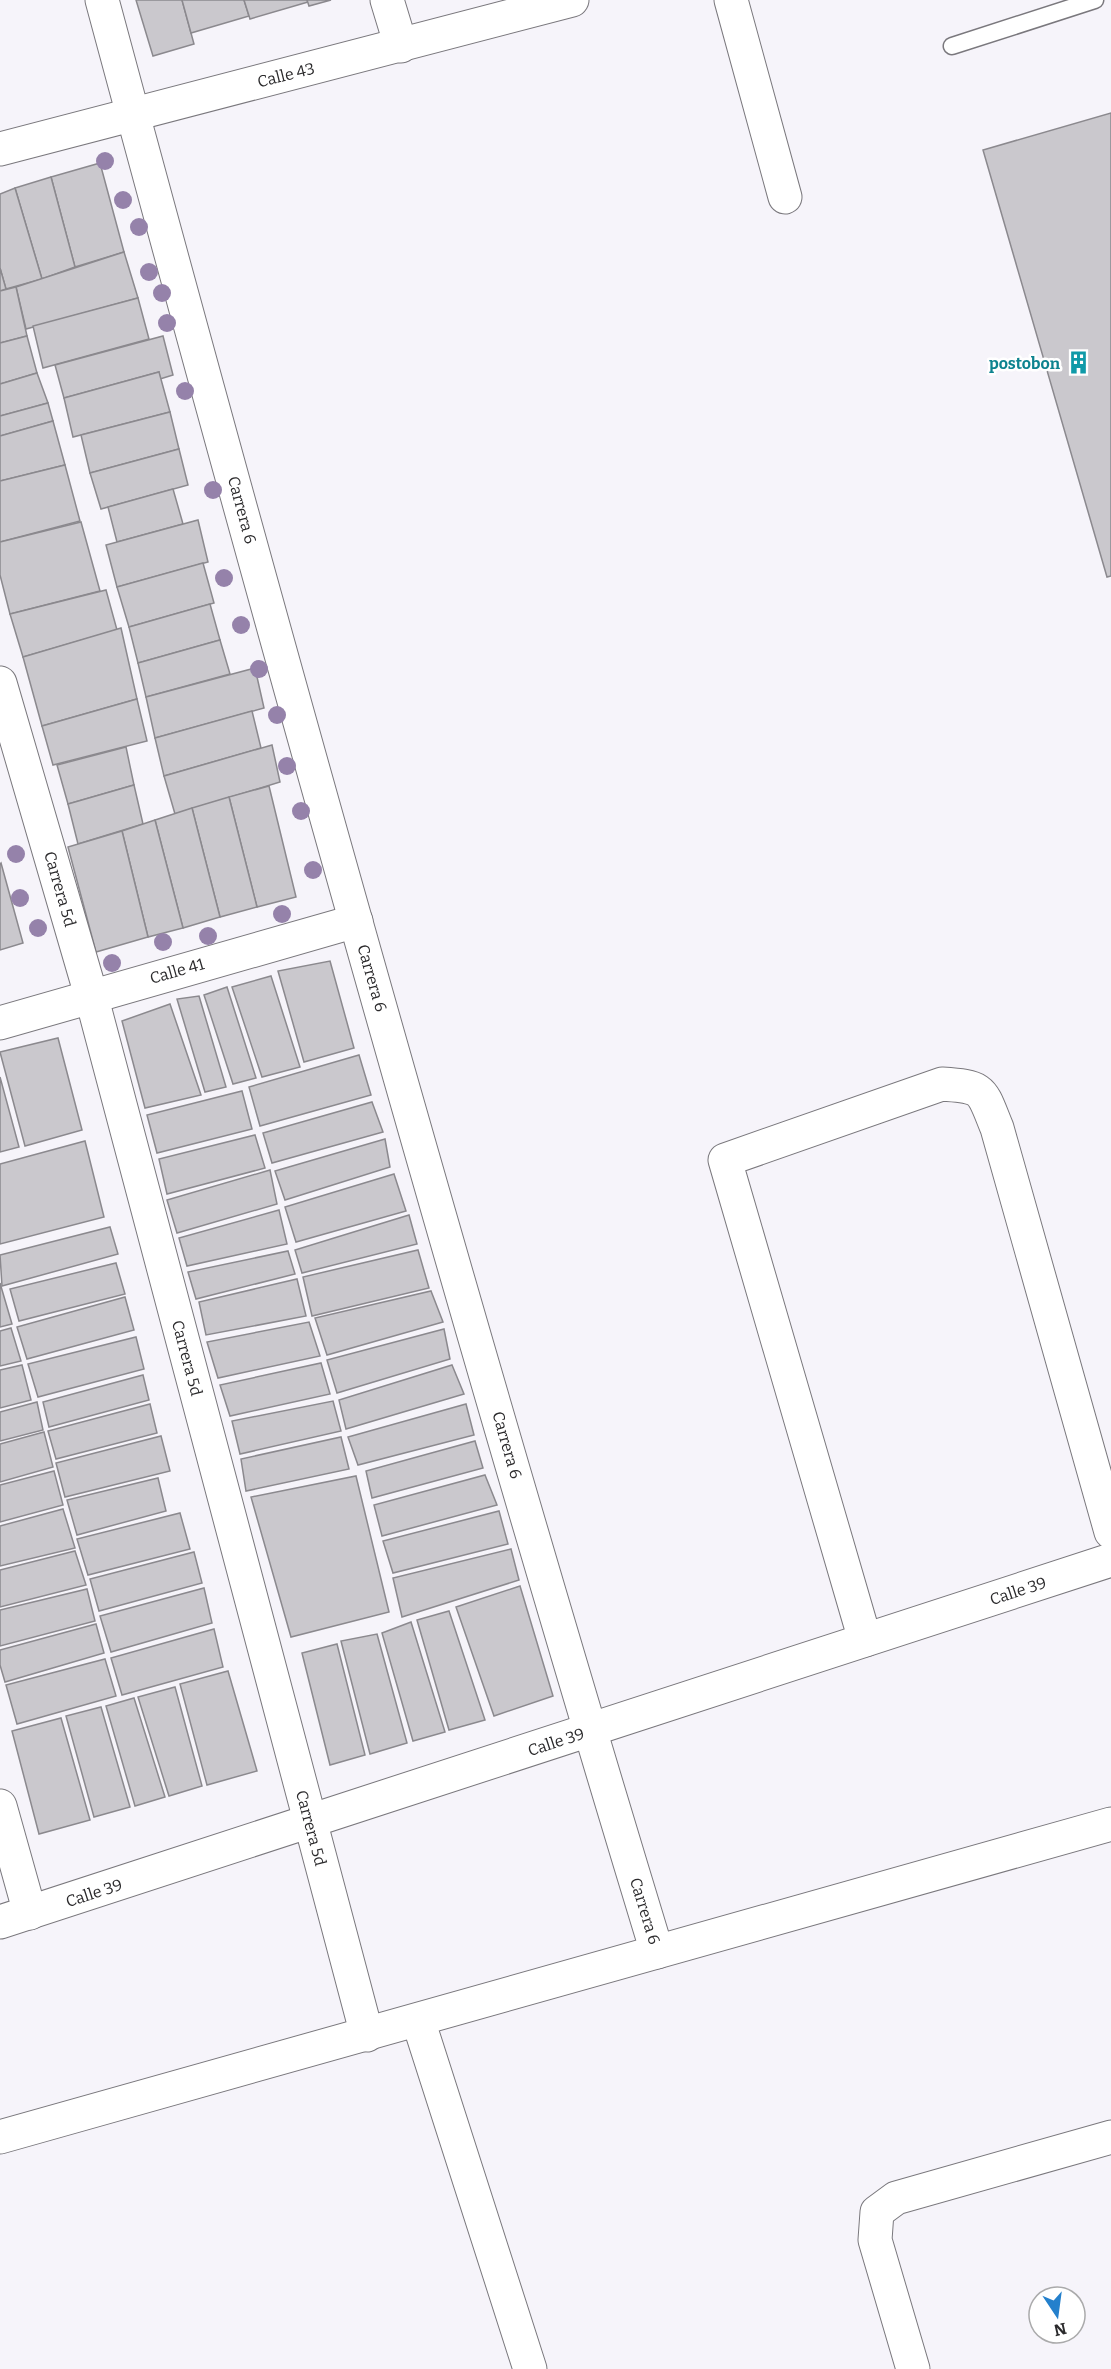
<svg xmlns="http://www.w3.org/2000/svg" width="1111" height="2369" viewBox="0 0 1111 2369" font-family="Bitter,serif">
  <rect width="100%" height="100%" fill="#f6f4fa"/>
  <g fill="#cac8cd" stroke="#8b898e" stroke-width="1.5">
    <polygon points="136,0 182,0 194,44 153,56"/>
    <polygon points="182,0 244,0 249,16 191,33"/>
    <polygon points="244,0 307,0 308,2 250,19"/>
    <polygon points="307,0 331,0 309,6"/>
    <polygon points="1111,113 1111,576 1107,577 983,150"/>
    <polygon points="100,163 124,252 75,267 51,177"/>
    <polygon points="51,177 75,267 42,279 15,188"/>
    <polygon points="15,188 42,279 6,289 0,268 0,194"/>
    <polygon points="124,252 138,298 26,329 16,287"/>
    <polygon points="0,268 6,289 0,291"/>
    <polygon points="16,287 27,336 0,343 0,291"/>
    <polygon points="138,298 149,339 43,368 33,326"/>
    <polygon points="27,336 37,373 0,384 0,343"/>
    <polygon points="163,336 173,375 160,379 159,372 64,398 55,365"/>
    <polygon points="159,372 170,412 73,437 64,398"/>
    <polygon points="37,373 48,403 0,416 0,384"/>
    <polygon points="48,403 53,421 0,436 0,416"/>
    <polygon points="170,412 179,449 90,473 81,435"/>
    <polygon points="53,421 65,465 0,481 0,436"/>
    <polygon points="179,449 188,485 101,509 90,473"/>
    <polygon points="65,465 80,521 0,542 0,481"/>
    <polygon points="173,489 183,524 117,542 108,507"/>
    <polygon points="198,520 208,562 117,587 106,545"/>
    <polygon points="81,522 100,591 10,614 0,575 0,542"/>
    <polygon points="203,563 214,603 129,627 117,587"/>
    <polygon points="106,590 117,630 23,657 10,614"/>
    <polygon points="210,604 220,640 138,663 129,627"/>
    <polygon points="121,628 137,699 42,726 23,657"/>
    <polygon points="220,640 230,674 146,697 138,663"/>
    <polygon points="255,668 264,708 155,738 146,697"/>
    <polygon points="137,699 147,741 53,765 42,726"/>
    <polygon points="252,711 261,748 164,776 155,738"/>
    <polygon points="272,745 280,782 175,814 164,776"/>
    <polygon points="126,747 134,785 68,804 57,765"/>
    <polygon points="134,785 143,824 78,844 68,804"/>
    <polygon points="269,786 296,897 257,907 229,797"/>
    <polygon points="229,797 257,907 220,917 192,808"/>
    <polygon points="192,808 220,917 183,928 155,820"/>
    <polygon points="155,820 183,928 148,937 122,831"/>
    <polygon points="122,831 148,937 96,952 68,847"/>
    <polygon points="1,863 23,943 0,950 0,864"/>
    <polygon points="330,961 354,1048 304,1062 278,971"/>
    <polygon points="271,976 300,1067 262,1077 232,987"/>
    <polygon points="227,987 256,1078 233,1084 204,995"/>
    <polygon points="199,996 226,1087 205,1092 177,999"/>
    <polygon points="170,1004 201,1095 145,1108 122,1021"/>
    <polygon points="58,1038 82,1130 25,1146 0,1052"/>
    <polygon points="359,1055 371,1095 260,1126 249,1087"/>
    <polygon points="0,1077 19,1147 0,1152"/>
    <polygon points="242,1091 252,1129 157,1153 147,1115"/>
    <polygon points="372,1102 383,1132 272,1163 263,1133"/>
    <polygon points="255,1135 265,1168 167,1194 159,1159"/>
    <polygon points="385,1139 390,1167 285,1200 275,1171"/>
    <polygon points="85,1141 104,1217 0,1244 0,1164"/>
    <polygon points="270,1170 277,1204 177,1233 167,1200"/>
    <polygon points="394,1174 406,1211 296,1242 285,1207"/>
    <polygon points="279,1210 287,1244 187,1266 179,1238"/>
    <polygon points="409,1215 417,1244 302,1273 295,1250"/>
    <polygon points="110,1227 118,1254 2,1286 0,1255"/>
    <polygon points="418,1250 429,1288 312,1316 303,1277"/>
    <polygon points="288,1251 295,1274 196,1299 188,1272"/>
    <polygon points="116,1263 125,1294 19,1321 10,1289"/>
    <polygon points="297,1279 306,1316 206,1335 199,1302"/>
    <polygon points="0,1283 12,1324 0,1327"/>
    <polygon points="431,1291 443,1322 327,1355 315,1318"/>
    <polygon points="125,1297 134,1330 27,1359 17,1327"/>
    <polygon points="309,1322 320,1356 218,1378 207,1342"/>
    <polygon points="11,1328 21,1361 0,1366 0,1331"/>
    <polygon points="444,1329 450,1359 337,1393 327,1360"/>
    <polygon points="136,1337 144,1369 38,1397 28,1364"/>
    <polygon points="321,1363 330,1394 230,1416 220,1385"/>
    <polygon points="22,1365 31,1400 0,1408 0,1370"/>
    <polygon points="452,1365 464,1394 346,1429 339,1400"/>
    <polygon points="143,1375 149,1400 49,1427 43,1402"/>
    <polygon points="333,1401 341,1431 240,1454 232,1421"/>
    <polygon points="37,1402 43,1430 0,1441 0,1412"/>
    <polygon points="150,1404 157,1433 56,1459 48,1431"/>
    <polygon points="466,1404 474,1435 358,1465 348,1437"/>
    <polygon points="44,1432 53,1467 0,1482 0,1444"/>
    <polygon points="161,1436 170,1471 65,1497 56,1463"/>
    <polygon points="341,1437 349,1469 246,1491 241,1459"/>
    <polygon points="475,1441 483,1468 372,1498 366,1471"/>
    <polygon points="54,1471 63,1505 0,1522 0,1485"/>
    <polygon points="485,1475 497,1505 382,1536 374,1505"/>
    <polygon points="356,1476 389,1612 291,1637 251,1497"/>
    <polygon points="158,1478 166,1511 77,1535 67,1500"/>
    <polygon points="63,1509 75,1548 0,1566 0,1526"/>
    <polygon points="499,1511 508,1544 393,1573 383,1541"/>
    <polygon points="180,1513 190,1549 88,1575 77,1539"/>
    <polygon points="511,1549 519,1580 402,1617 393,1578"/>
    <polygon points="75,1551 86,1585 0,1607 0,1570"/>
    <polygon points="194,1552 202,1583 99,1611 90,1579"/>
    <polygon points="520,1586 553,1696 494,1716 456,1607"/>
    <polygon points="204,1588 212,1623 111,1652 100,1616"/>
    <polygon points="87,1589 95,1621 0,1646 0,1610"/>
    <polygon points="449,1611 485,1720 449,1730 417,1620"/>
    <polygon points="411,1622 445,1732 413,1741 382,1633"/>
    <polygon points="96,1624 104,1653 5,1682 0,1665 0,1650"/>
    <polygon points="214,1629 223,1667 122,1695 111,1658"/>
    <polygon points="377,1634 407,1743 370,1754 341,1641"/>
    <polygon points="337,1644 365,1755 330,1765 302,1653"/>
    <polygon points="105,1659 116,1696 17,1724 6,1685"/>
    <polygon points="228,1671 257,1771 207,1785 180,1684"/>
    <polygon points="175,1687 202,1786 169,1796 138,1697"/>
    <polygon points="134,1698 165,1797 135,1806 106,1706"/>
    <polygon points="101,1707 130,1807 94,1817 66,1716"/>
    <polygon points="61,1718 90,1820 39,1834 12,1731"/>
  </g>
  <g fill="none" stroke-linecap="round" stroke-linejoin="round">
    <defs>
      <polyline id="service" points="952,46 1095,0"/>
      <g id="minor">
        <path d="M102,0C278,653 460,1305 657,1952"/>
        <polyline points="387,0 401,46"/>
        <polyline points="731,0 785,197"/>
        <polyline points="0,149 572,0"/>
        <polyline points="0,683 91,995 367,2035"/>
        <polyline points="0,1023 356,921"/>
        <path d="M865,1640L725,1160L942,1084C985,1087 981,1089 997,1128L1111,1532"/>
        <polyline points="0,1806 30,1913"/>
        <polyline points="0,1922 1111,1560"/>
        <polyline points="418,2020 530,2369"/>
        <polyline points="0,2137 1111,1824"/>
        <polyline points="913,2369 875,2240 877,2212 896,2198 1111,2137"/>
      </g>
    </defs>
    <use href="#service" stroke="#7a787d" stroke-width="19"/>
    <use href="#minor" stroke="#7a787d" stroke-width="35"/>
    <use href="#service" stroke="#fff" stroke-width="16"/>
    <use href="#minor" stroke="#fff" stroke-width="33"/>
  </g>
  <g fill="#9582aa">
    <circle cx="105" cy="161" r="9"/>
    <circle cx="123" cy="200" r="9"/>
    <circle cx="139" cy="227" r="9"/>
    <circle cx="149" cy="272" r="9"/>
    <circle cx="162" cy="293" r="9"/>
    <circle cx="167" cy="323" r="9"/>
    <circle cx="185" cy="391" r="9"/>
    <circle cx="213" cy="490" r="9"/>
    <circle cx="224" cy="578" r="9"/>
    <circle cx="241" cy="625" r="9"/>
    <circle cx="259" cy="669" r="9"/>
    <circle cx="277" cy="715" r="9"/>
    <circle cx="287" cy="766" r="9"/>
    <circle cx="301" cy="811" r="9"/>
    <circle cx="16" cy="854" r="9"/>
    <circle cx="313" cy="870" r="9"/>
    <circle cx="20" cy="898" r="9"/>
    <circle cx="282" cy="914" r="9"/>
    <circle cx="38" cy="928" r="9"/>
    <circle cx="208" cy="936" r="9"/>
    <circle cx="163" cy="942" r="9"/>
    <circle cx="112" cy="963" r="9"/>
  </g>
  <defs>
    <symbol id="building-bare" viewBox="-9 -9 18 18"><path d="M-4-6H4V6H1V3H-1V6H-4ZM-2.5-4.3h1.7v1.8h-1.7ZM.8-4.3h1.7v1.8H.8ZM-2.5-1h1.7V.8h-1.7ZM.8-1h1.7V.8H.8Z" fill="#0f9aa8" stroke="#fff" stroke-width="2.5" paint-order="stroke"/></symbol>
  </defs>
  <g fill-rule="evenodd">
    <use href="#building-bare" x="1062" y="346" width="33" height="33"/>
  </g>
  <g text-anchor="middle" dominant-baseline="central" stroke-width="5" stroke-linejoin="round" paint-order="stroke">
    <g font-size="16" fill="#2b2a2c" stroke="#fff">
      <text transform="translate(286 75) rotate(-14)">Calle 43</text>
      <text transform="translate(242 510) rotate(75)">Carrera 6</text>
      <text transform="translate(60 889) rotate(74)">Carrera 5d</text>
      <text transform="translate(177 971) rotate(-16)">Calle 41</text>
      <text transform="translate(372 978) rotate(74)">Carrera 6</text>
      <text transform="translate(187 1358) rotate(75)">Carrera 5d</text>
      <text transform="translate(507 1445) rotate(74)">Carrera 6</text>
      <text transform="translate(1018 1591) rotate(-18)">Calle 39</text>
      <text transform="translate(556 1742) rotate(-18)">Calle 39</text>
      <text transform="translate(311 1828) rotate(75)">Carrera 5d</text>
      <text transform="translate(94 1893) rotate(-18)">Calle 39</text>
      <text transform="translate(645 1911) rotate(73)">Carrera 6</text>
    </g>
    <g font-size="16" font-weight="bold" fill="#0d838f" stroke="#fff" text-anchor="end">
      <text x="1060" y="363">postobon</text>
    </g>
  </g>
  <g transform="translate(1057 2315) rotate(167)"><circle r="28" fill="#ffffff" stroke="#aaaaab" stroke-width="1.5"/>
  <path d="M0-4.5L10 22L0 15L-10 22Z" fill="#2480cc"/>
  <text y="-9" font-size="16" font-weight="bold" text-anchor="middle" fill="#2b2a2c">N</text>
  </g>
</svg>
